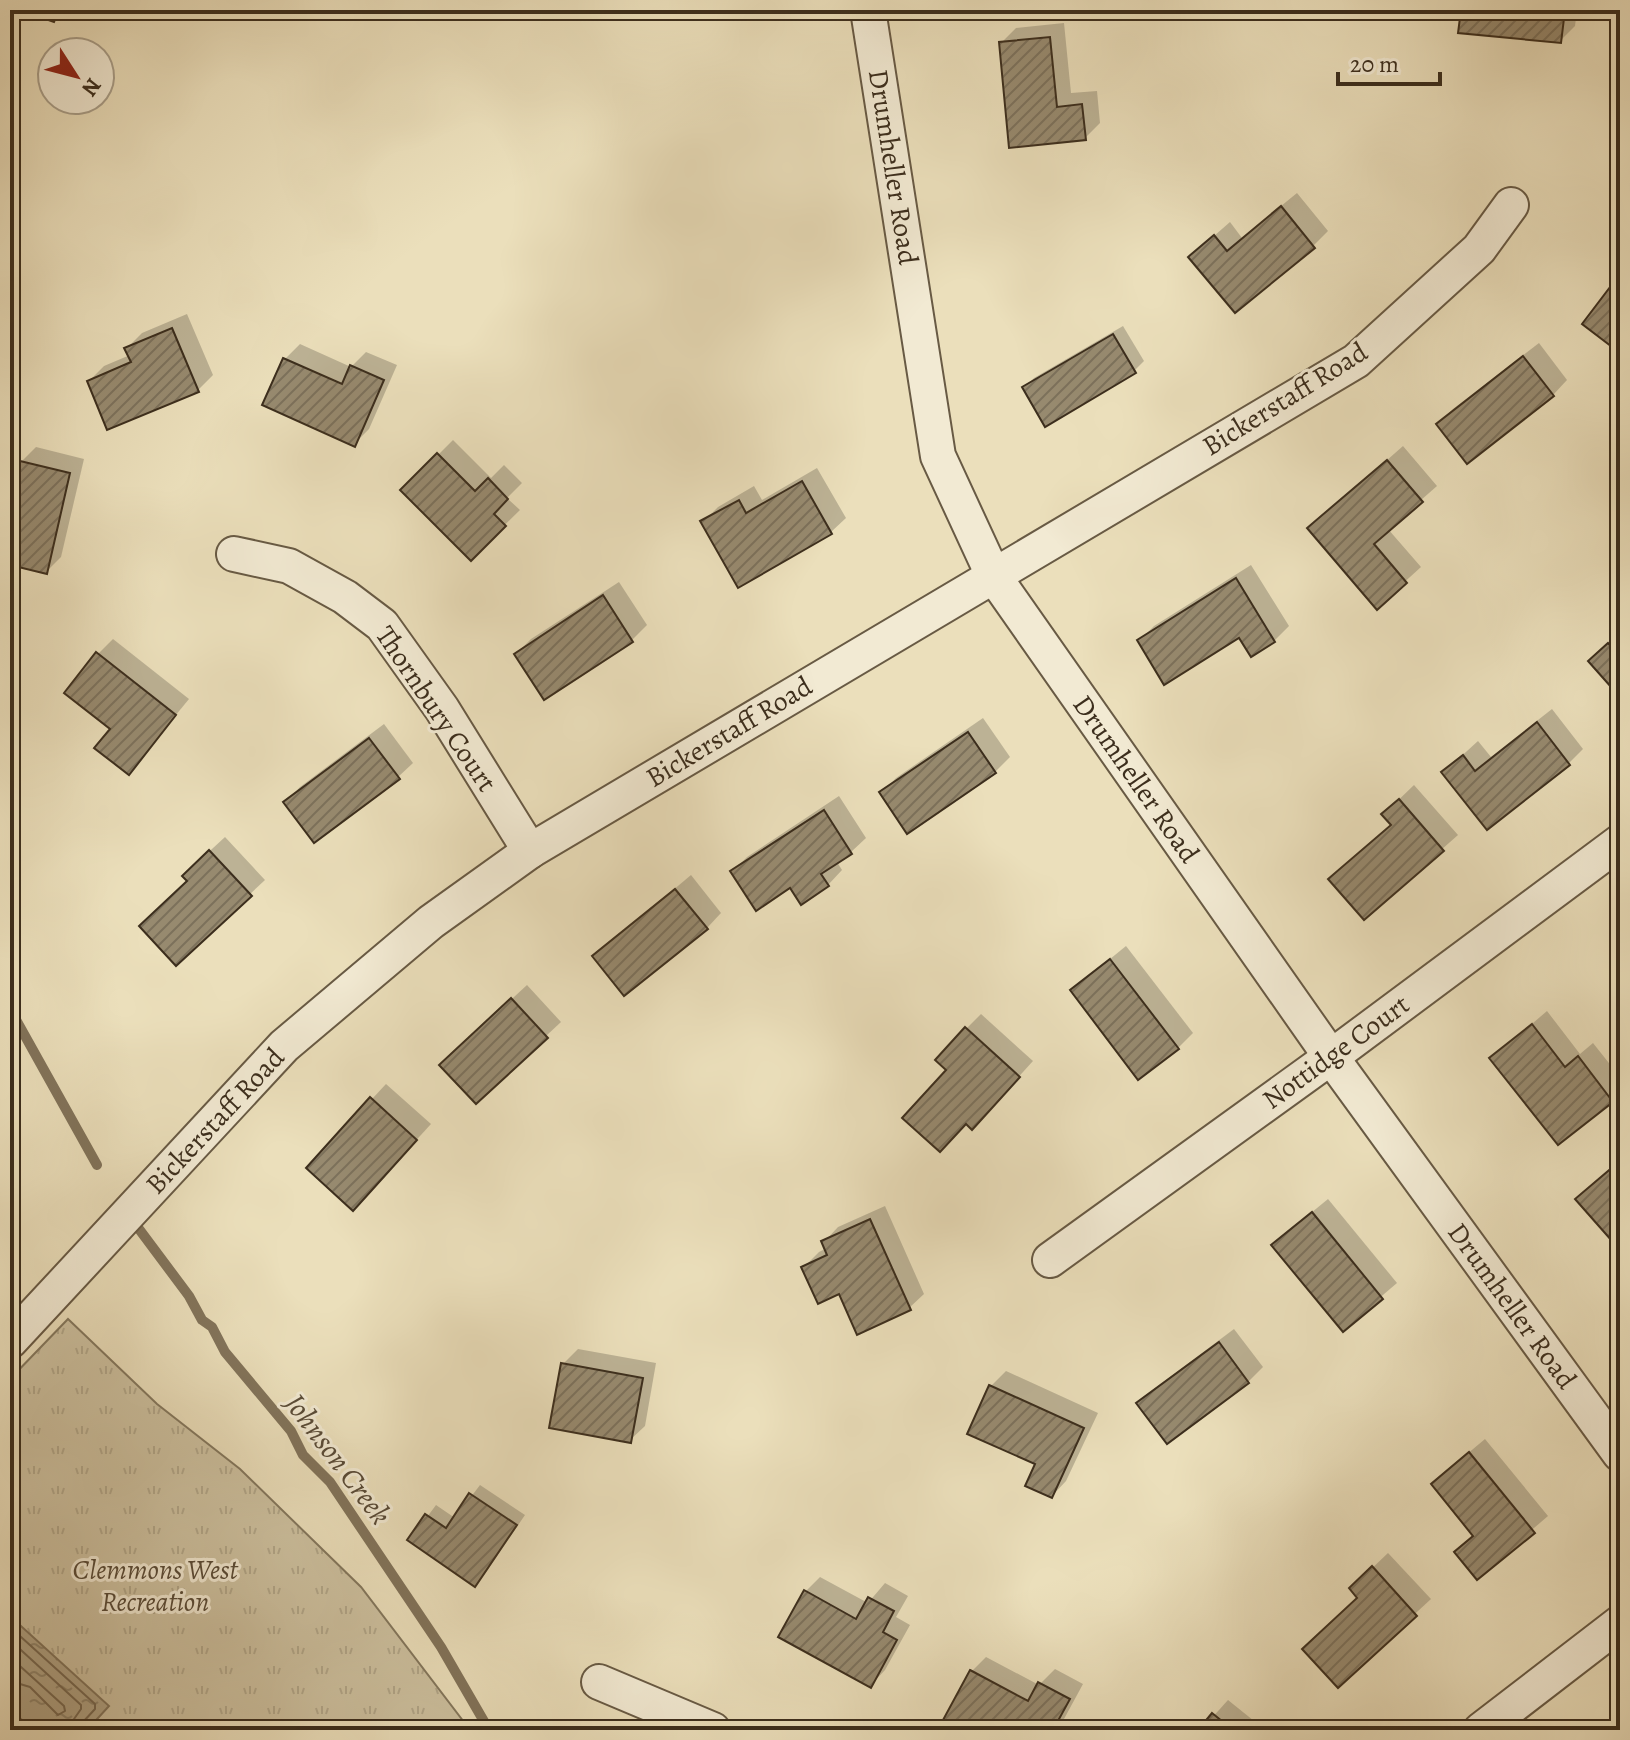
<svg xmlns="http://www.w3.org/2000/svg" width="1630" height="1740" viewBox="0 0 1630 1740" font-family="Alegreya,serif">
  <defs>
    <pattern id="park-tufts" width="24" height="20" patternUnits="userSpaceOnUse" patternTransform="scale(2)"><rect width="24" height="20" fill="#cdc1a0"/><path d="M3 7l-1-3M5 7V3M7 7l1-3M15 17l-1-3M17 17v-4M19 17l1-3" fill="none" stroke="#b1a689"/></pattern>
    <pattern id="water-ripples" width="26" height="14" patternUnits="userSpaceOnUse" patternTransform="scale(2)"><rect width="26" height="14" fill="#b0a385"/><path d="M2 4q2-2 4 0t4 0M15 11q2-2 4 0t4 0" fill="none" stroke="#90856c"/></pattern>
    <pattern id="building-hatch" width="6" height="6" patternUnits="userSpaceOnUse" patternTransform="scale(2)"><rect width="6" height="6" fill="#978a6f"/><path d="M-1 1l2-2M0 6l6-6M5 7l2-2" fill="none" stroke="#7c715b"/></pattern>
  </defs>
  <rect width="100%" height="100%" fill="#ebdfbb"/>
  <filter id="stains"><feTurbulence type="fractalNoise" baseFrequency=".0025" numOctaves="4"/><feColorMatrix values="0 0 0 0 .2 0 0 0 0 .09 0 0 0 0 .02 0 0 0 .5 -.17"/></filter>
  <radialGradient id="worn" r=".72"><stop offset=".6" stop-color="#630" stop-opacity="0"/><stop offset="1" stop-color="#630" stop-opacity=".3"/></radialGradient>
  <polygon fill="url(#park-tufts)" stroke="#84785e" stroke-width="2" points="68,1319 157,1404 240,1469 361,1587 470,1730 10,1730 10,1379"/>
  <polygon fill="url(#water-ripples)" stroke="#82745b" stroke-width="2" points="11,1617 109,1706 87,1730 33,1730 10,1709"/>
  <g fill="#0003">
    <polygon points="1463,10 1577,10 1575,26 1560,41"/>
    <polygon points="1064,23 1071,93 1097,91 1100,123 1085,138 1011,146 1001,43 1016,28"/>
    <polygon points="1297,193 1328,231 1313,246 1190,257 1230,222 1242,238"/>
    <polygon points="187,314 213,375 198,390 89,381 104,366 130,355 127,348 142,333"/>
    <polygon points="1123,326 1144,361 1134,371 1024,388 1034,378"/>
    <polygon points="1539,343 1567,380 1553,395 1439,424 1453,409"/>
    <polygon points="300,344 351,367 366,352 397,365 369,429 354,444 285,359"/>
    <polygon points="453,440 491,478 504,465 522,483 507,498 520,510 471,558 403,490"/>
    <polygon points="1403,446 1437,486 1388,529 1421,567 1377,607 1310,528"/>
    <polygon points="36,447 84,459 61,557 46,572 10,563 10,511 21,462"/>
    <polygon points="817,468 846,518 831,532 703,522 718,507 754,486 762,500"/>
    <polygon points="1251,565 1289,626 1274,641 1240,636 1139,641 1154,626"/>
    <polygon points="619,582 647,625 632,640 545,697 516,654 531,639"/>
    <polygon points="1620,633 1620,694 1605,646"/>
    <polygon points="113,639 189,699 129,772 112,728 98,654"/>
    <polygon points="1552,709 1583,749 1568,764 1487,828 1444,772 1478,741 1491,757"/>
    <polygon points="983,718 1010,757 995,772 882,793 896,778"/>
    <polygon points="384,724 413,763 398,777 286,802 300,787"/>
    <polygon points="1414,785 1458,835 1364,918 1393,824 1384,814"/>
    <polygon points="839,796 866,838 851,852 837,862 842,870 828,885 791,886 732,872 747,857"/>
    <polygon points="225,837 265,880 176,963 190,881 199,861"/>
    <polygon points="691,875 721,913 707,928 595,956"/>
    <polygon points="1126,946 1193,1033 1178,1048 1072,990"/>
    <polygon points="527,985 561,1022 546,1036 456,1050"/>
    <polygon points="1547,1011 1580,1054 1593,1043 1620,1077 1620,1092 1558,1143 1492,1058"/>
    <polygon points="981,1014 1033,1061 987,1112 949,1070 966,1029"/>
    <polygon points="386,1084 431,1124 367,1194 372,1099"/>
    <polygon points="1328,1199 1397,1283 1343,1329 1289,1231"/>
    <polygon points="885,1206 924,1294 909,1308 840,1292 804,1267 819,1252 827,1248 824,1242 838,1227"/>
    <polygon points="1234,1329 1263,1367 1248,1382 1167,1442 1139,1404 1154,1389"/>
    <polygon points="578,1349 656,1363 645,1426 630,1440 563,1364"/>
    <polygon points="1006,1371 1098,1413 1066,1481 1052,1496 1038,1463 991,1386"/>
    <polygon points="1485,1439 1548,1516 1477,1577 1475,1535 1448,1470"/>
    <polygon points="480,1485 525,1515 484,1575 475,1584 410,1540 436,1505 455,1518"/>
    <polygon points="1388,1553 1431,1599 1338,1685 1366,1574"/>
    <polygon points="820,1577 868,1603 885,1583 908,1596 896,1617 910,1625 885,1670 871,1685 805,1592"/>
    <polygon points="986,1657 1039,1685 1055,1669 1083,1684 1058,1730 967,1730 972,1671"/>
    <polygon points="1228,1700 1264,1729 1264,1730 1201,1730"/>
  </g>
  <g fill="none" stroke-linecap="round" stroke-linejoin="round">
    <g stroke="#766851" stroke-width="2">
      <polyline points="10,1627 95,1704 95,1709 83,1722 82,1730"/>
      <polyline points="10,1640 81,1705 81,1709 74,1719 72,1730"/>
      <polyline points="10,1657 64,1706 65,1711 58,1715 30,1687 10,1681"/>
    </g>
    <g stroke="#82745b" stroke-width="10">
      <polyline points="10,1009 97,1165"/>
      <polyline points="136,1225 189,1296 202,1320 212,1327 225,1352 291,1431 303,1455 330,1482 441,1647 489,1730"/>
    </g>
  </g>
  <g fill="url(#building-hatch)" stroke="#3c2e1d" stroke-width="2">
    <polygon points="20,10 59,10 54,22"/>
    <polygon points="1461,10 1565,10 1561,43 1458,33"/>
    <polygon points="1050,37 1057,107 1082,104 1086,140 1009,148 999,42"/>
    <polygon points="1281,206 1315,248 1235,313 1188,257 1214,235 1227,251"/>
    <polygon points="1620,274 1620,353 1582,324"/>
    <polygon points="172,328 199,392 107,430 87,381 131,362 124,348"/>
    <polygon points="1113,334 1136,373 1045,427 1022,387"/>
    <polygon points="1523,356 1554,396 1467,464 1436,424"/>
    <polygon points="283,358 342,384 350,365 384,380 355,447 262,405"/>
    <polygon points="437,453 475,491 488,478 508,499 494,514 506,526 471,561 400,490"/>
    <polygon points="1387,460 1423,502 1374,544 1407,583 1377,610 1307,528"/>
    <polygon points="20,461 70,473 47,574 10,565 10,502"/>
    <polygon points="802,481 832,534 738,588 700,521 739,500 746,513"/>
    <polygon points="1236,578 1275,642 1251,657 1239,638 1164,685 1137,640"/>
    <polygon points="603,595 633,642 544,700 514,654"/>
    <polygon points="1608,643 1620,656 1620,697 1588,661"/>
    <polygon points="96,652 176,715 129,775 94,748 110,729 64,693"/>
    <polygon points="1537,722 1570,765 1487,830 1441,772 1463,755 1475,771"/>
    <polygon points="968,732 996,773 907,834 879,792"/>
    <polygon points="369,738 400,779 314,843 283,802"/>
    <polygon points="1399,799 1444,851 1364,920 1328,879 1391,825 1381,814"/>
    <polygon points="824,810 852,854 821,874 829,886 801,905 790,888 756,911 730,871"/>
    <polygon points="209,850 252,896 176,966 139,926 187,881 182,876"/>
    <polygon points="675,889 708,929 624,996 592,956"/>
    <polygon points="1110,959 1179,1049 1138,1080 1070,990"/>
    <polygon points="511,998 548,1038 476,1104 439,1065"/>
    <polygon points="1532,1024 1565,1067 1578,1056 1613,1102 1558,1145 1489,1058"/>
    <polygon points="965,1027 1020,1077 972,1130 966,1124 940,1152 902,1118 946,1070 935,1060"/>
    <polygon points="370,1097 417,1140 353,1211 306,1168"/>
    <polygon points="1614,1166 1620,1173 1620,1250 1575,1199"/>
    <polygon points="1312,1212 1383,1299 1343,1332 1271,1245"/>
    <polygon points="870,1219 911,1310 857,1335 839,1294 818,1304 801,1267 827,1255 821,1241"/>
    <polygon points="1219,1342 1249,1383 1167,1444 1136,1403"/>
    <polygon points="561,1363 643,1378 631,1443 549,1428"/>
    <polygon points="989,1385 1084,1428 1052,1498 1025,1486 1035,1464 967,1434"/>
    <polygon points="1469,1452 1535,1533 1477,1580 1454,1552 1473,1536 1431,1484"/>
    <polygon points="469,1493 517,1525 475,1587 407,1540 425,1514 446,1528"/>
    <polygon points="1372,1566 1417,1616 1338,1688 1302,1649 1357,1598 1349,1588"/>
    <polygon points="804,1590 856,1619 868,1597 894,1611 883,1632 897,1640 871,1688 778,1637"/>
    <polygon points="970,1670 1028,1701 1038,1682 1070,1699 1053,1730 963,1730 943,1720"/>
    <polygon points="1212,1713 1233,1730 1198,1730"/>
  </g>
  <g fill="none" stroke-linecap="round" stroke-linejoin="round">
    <defs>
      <g id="minor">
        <polyline points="868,10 938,456 993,575 1331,1057 1620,1454"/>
        <polyline points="234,554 289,566 345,597 382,625 442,709 530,851"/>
        <polyline points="1050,1260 1331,1057 1620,842"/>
        <polyline points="10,1341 284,1046 431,922 530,851 1356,361 1479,249 1511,205"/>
        <polyline points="599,1682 713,1730"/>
        <polyline points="1481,1730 1620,1623"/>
      </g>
    </defs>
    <use href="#minor" stroke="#685a44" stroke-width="38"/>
    <use href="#minor" stroke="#f2ead3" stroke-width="34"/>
  </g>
  <g text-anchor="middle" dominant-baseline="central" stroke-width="6" stroke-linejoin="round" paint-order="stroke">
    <g font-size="28" fill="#3c2e1d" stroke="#f2ead3">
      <text transform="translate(893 167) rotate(81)">Drumheller Road</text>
      <text transform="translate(1285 399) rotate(-32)">Bickerstaff Road</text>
      <text transform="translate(436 709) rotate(56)">Thornbury Court</text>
      <text transform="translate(729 732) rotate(-31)">Bickerstaff Road</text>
      <text transform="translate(1136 779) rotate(55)">Drumheller Road</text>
      <text transform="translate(1336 1052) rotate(-36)">Nottidge Court</text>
      <text transform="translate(215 1121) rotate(-47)">Bickerstaff Road</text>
      <text transform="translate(1512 1306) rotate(54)">Drumheller Road</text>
    </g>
    <g font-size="28" font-style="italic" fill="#594b37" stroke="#f2ead3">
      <text x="155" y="1570">Clemmons West<tspan x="155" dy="32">Recreation</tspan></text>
    </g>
    <g font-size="30" font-style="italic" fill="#594b37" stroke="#f2ead3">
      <text transform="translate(338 1459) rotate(53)">Johnson Creek</text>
    </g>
  </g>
  <rect width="1630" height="1740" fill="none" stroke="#ebdfbb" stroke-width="40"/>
  <rect x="12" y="12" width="1606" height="1716" fill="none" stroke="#3c2e1d" stroke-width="4"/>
  <rect x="20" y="20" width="1590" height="1700" fill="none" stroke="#3c2e1d" stroke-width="2"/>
  <g transform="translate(76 76) rotate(126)"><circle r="38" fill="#f2ead3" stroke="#a99f8a" stroke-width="2"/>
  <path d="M0-6L14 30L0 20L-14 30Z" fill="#8f2418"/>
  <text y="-12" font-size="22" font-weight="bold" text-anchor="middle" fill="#3c2e1d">N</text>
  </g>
  <path d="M1338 72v12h102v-12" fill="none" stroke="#3c2e1d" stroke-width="4"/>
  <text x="1350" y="72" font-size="24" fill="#3c2e1d" stroke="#f2ead3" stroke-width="6" paint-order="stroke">20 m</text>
  <rect width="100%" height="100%" filter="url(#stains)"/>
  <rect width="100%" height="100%" fill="url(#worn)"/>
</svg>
